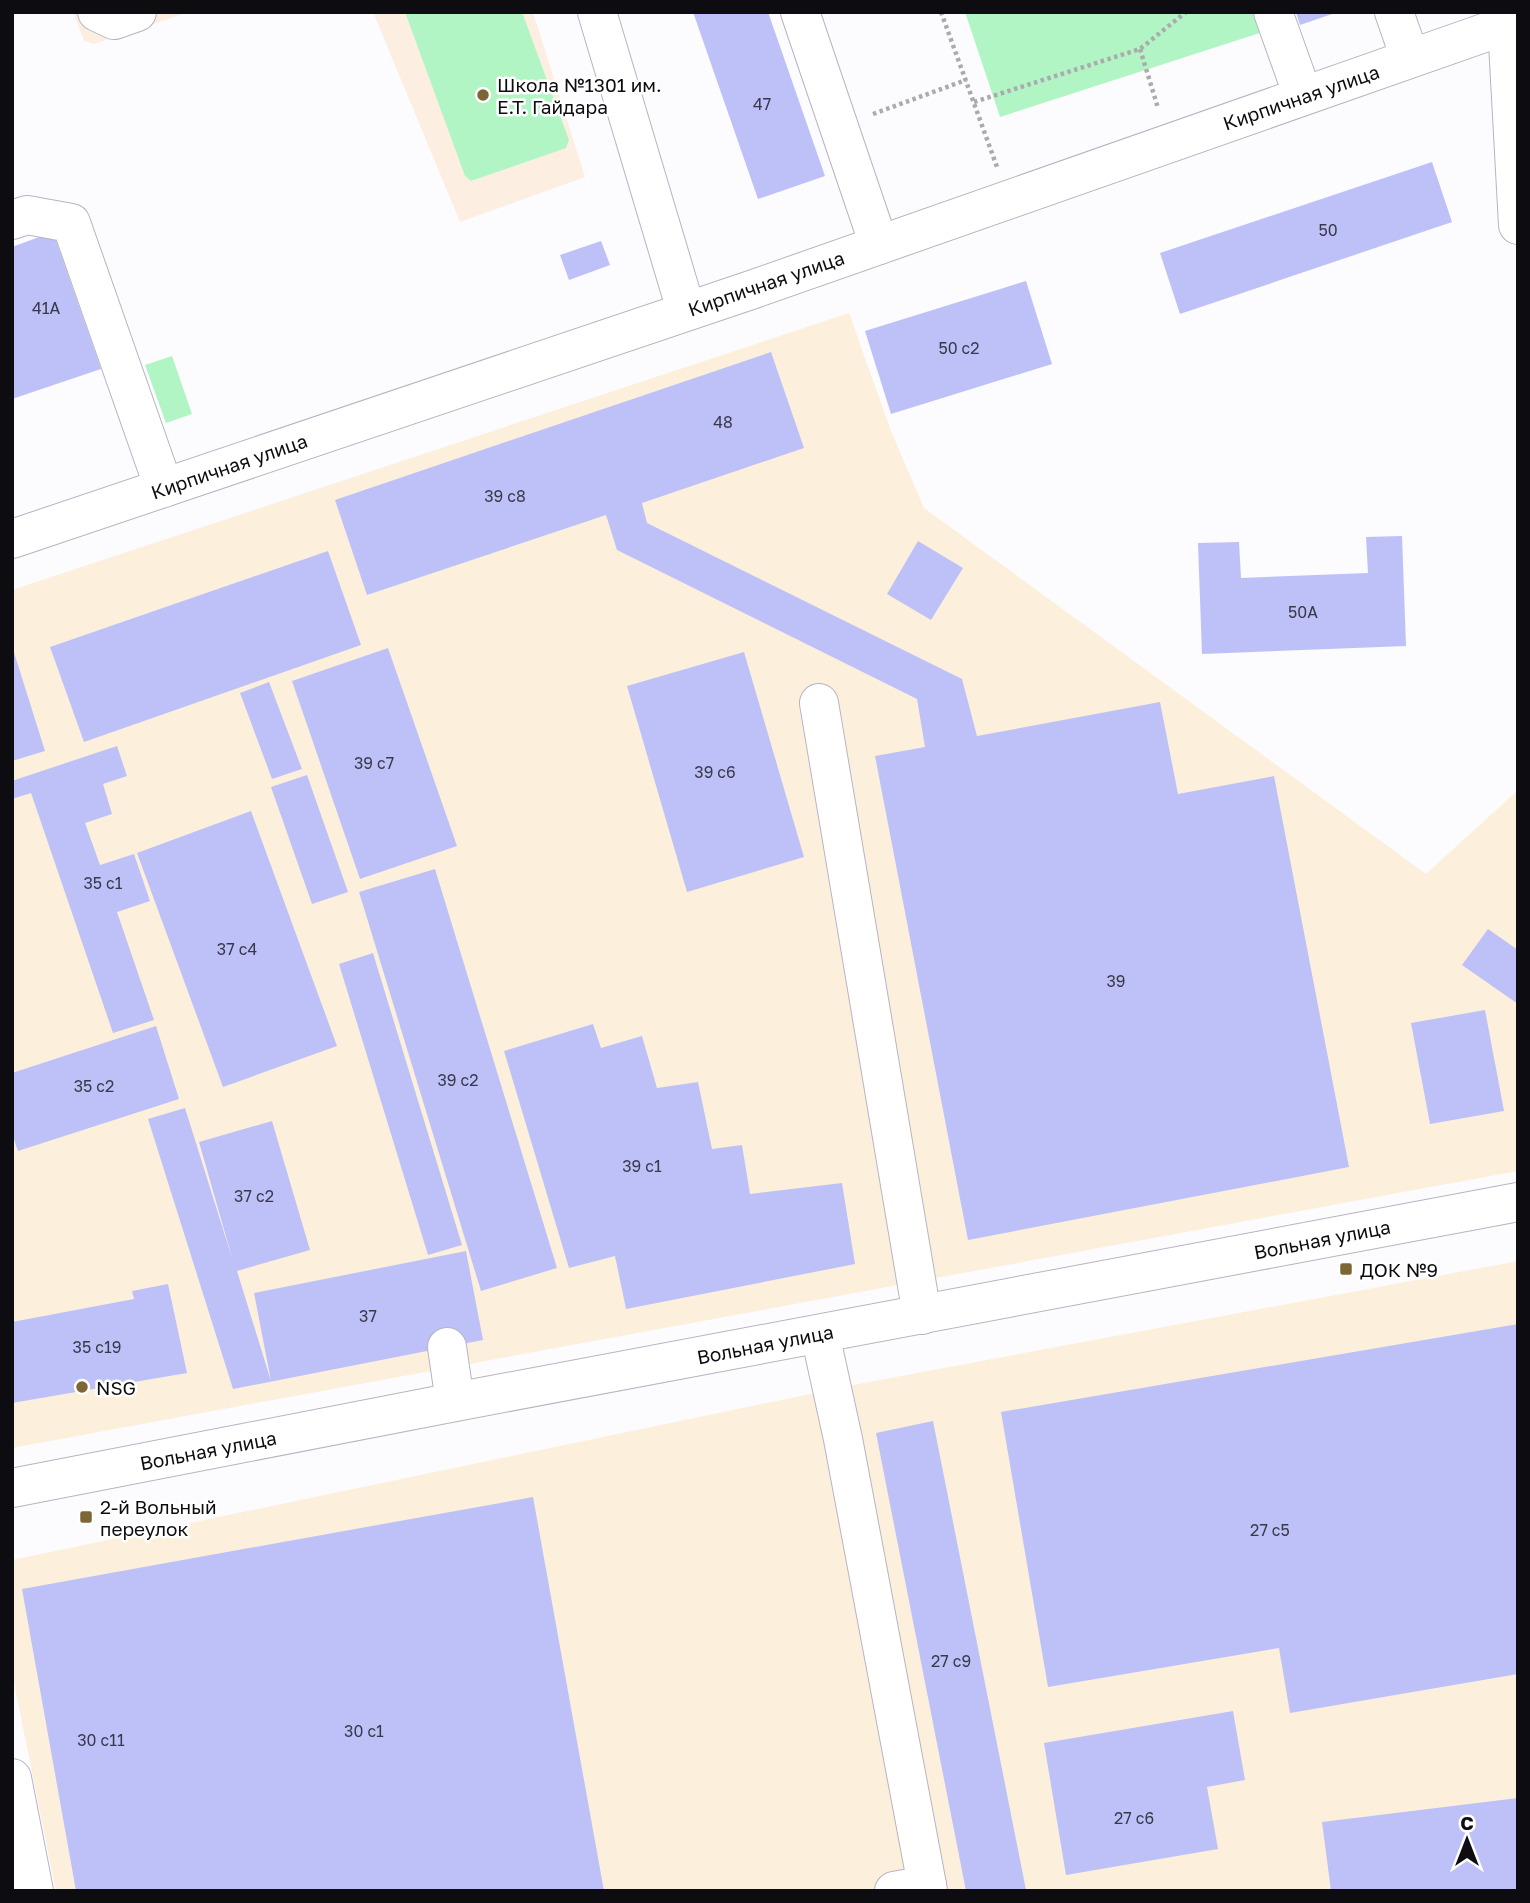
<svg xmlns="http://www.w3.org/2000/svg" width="1530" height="1903" viewBox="0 0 1530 1903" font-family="'Golos Text',sans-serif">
  <rect width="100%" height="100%" fill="#fcfbfe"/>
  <g fill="#fcf0dc">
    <polygon points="849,313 891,431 924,508 1426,874 1518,790 1518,1171 12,1448 12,590"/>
    <polygon points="1518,1261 1518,1891 56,1891 12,1673 12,1560 853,1385"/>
  </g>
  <g fill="#fcefe1">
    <polygon points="73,12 189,12 94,44 84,41"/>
    <polygon points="373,12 533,12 585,177 460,222"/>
  </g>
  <g fill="#b1f5c5">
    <polygon points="405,12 522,12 569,140 566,148 471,181 465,176"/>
    <polygon points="965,12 1262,12 1269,30 1000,117"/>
    <polygon points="172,356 192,414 166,423 145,365"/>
  </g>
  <g fill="#bdc1f8">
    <polygon points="693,12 768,12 825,176 758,199"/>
    <polygon points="1296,12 1335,12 1335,13 1300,25"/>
    <polygon points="1432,162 1452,222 1180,314 1160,253"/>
    <polygon points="53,232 101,369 12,399 12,247"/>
    <polygon points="601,241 610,265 569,280 560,255"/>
    <polygon points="1026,281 1052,364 891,414 865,331"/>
    <polygon points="771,352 804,448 642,503 647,523 962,679 977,736 1160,702 1178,794 1274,776 1349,1167 968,1240 875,756 925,747 917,699 617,550 606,515 367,595 335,500"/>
    <polygon points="1402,536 1406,646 1202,654 1198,543 1239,542 1241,578 1368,573 1366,537"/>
    <polygon points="918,541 963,568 931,620 887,594"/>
    <polygon points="328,551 361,645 84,742 50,647"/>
    <polygon points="12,646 45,751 12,761"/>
    <polygon points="388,648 457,846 360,879 292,681"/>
    <polygon points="744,652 804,857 687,892 627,686"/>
    <polygon points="269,682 302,769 272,779 240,693"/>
    <polygon points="117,746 127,776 103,784 112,814 85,823 100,865 134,854 150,901 117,912 154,1020 113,1033 31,793 12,799 12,781"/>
    <polygon points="307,775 348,892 312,904 271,787"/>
    <polygon points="251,811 337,1046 223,1087 137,853"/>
    <polygon points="435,869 557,1268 481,1291 359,892"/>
    <polygon points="1488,929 1518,950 1518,1004 1462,965"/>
    <polygon points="373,953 462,1245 428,1255 339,964"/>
    <polygon points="1485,1010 1504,1111 1430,1124 1411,1023"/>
    <polygon points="593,1024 601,1048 642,1036 657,1088 698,1082 712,1149 742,1145 750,1194 842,1183 855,1264 626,1309 615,1256 569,1268 504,1051"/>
    <polygon points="156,1026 179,1099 18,1151 12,1134 12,1073"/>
    <polygon points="185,1108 233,1261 199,1142 272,1121 310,1250 237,1271 271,1381 254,1293 466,1251 483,1340 233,1389 148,1119"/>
    <polygon points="168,1284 187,1373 12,1403 12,1322 134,1299 132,1291"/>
    <polygon points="1518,1324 1518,1674 1290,1713 1279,1648 1048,1687 1001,1412"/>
    <polygon points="933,1421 1026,1890 1023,1891 966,1891 876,1433"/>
    <polygon points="533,1497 604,1891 76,1891 22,1589"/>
    <polygon points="1233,1711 1245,1780 1207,1787 1218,1849 1066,1875 1044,1743"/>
    <polygon points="1518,1798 1518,1891 1331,1891 1322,1822"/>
  </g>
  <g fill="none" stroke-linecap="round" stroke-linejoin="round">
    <defs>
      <g id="minor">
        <polyline points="97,12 114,20 137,12"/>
        <polyline points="597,12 686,310"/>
        <polyline points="800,12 879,245"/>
        <polyline points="1273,12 1303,96"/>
        <polyline points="1394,12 1410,58"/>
        <polyline points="1507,25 1518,225"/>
        <polyline points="12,220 27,215 71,223 164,488"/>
        <polyline points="12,539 751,290 1518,21"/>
        <polyline points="819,703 922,1315"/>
        <polyline points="820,1334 843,1439 927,1885"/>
        <polyline points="447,1347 455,1402"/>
        <polyline points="12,1488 455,1402 1518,1202"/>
        <polyline points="12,1778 34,1891"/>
        <polyline points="894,1891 927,1885 928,1891"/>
      </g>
    </defs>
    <use href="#minor" stroke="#b7b4c3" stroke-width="40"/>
    <g stroke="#abaaae" stroke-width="4.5" stroke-dasharray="3.5 3.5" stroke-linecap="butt">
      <polyline points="941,12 997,167"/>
      <polyline points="1140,49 1158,108"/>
      <polyline points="974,102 1140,49 1186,12"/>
      <polyline points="873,114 966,80"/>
    </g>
    <use href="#minor" stroke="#fff" stroke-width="38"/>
  </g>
  <g fill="#7c6636" stroke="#fff" stroke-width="2.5">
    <circle cx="483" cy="95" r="7"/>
    <rect x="1339" y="1262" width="14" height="14" rx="3.5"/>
    <circle cx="82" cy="1387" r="7"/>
    <rect x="79" y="1510" width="14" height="14" rx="3.5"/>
  </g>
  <g text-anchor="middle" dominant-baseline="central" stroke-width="5" stroke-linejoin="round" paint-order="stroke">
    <g font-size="16" fill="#39394a">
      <text x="762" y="104">47</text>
      <text x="1328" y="230">50</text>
      <text x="46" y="308">41А</text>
      <text x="959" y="348">50 с2</text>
      <text x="723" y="422">48</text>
      <text x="505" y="496">39 с8</text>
      <text x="1303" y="612">50А</text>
      <text x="374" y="763">39 с7</text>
      <text x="715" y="772">39 с6</text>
      <text x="103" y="883">35 с1</text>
      <text x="237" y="949">37 с4</text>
      <text x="1116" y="981">39</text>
      <text x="458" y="1080">39 с2</text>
      <text x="94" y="1086">35 с2</text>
      <text x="642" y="1166">39 с1</text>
      <text x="254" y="1196">37 с2</text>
      <text x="368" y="1316">37</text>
      <text x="97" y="1347">35 с19</text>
      <text x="1270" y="1530">27 с5</text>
      <text x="951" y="1661">27 с9</text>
      <text x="364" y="1731">30 с1</text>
      <text x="101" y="1740">30 с11</text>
      <text x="1134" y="1818">27 с6</text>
    </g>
    <g font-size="19" fill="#0d0c10" stroke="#fff" text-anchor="start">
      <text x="497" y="84">Школа №1301 им.<tspan x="497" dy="22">Е.Т. Гайдара</tspan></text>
      <text x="1360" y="1269">ДОК №9</text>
      <text x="96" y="1387">NSG</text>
      <text x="100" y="1506">2-й Вольный<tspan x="100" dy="22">переулок</tspan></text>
    </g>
    <g font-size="19" fill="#0d0c10" stroke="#fff">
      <text transform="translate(1301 97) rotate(-19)">Кирпичная улица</text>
      <text transform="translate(766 283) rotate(-19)">Кирпичная улица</text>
      <text transform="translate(229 466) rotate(-19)">Кирпичная улица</text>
      <text transform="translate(1322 1239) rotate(-11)">Вольная улица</text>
      <text transform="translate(765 1344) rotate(-11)">Вольная улица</text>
      <text transform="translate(208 1450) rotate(-11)">Вольная улица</text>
    </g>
  </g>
  <rect width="1530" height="1903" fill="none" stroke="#0d0c10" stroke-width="28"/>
  <g transform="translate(1467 1840)" stroke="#ffffff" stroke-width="5" paint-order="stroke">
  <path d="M0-5L12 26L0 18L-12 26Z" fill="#0d0c10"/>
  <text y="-10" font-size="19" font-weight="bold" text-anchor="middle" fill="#0d0c10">С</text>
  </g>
</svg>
